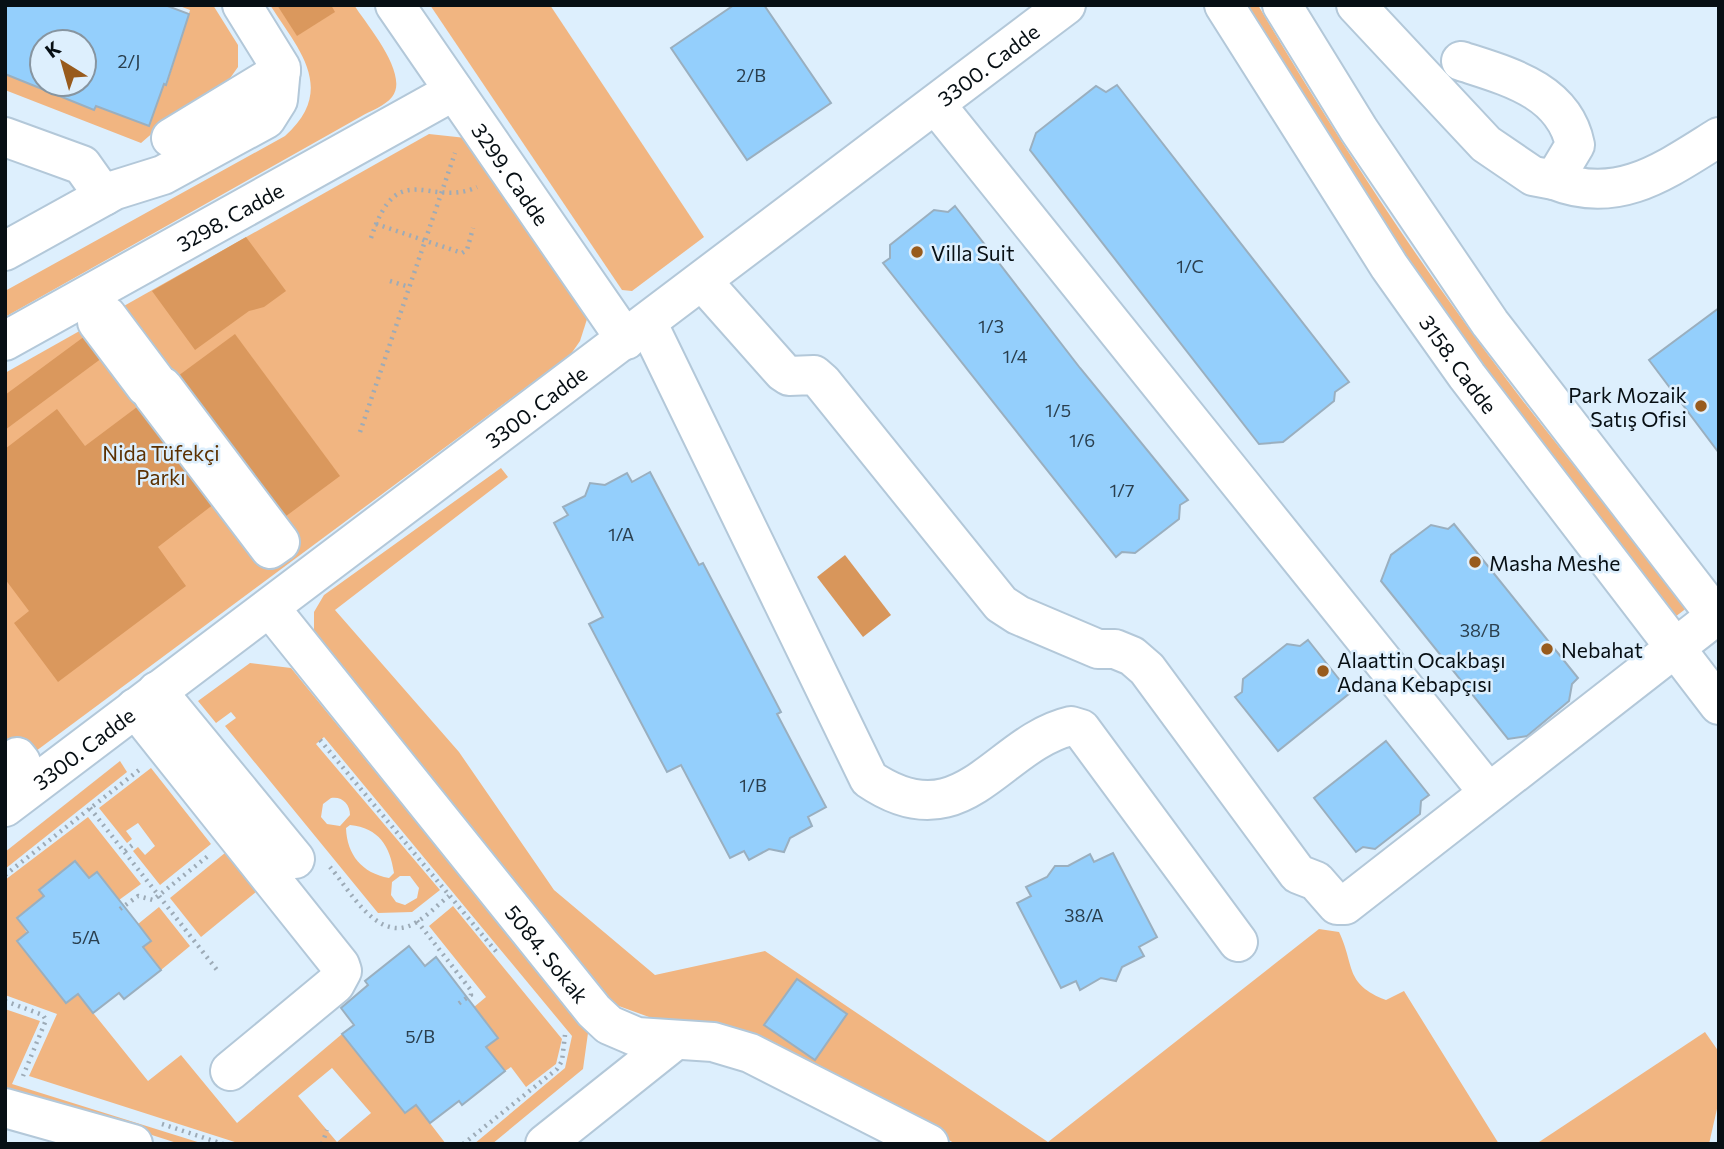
<svg xmlns="http://www.w3.org/2000/svg" width="1724" height="1149" viewBox="0 0 1724 1149" font-family="Commissioner,sans-serif">
  <rect width="100%" height="100%" fill="#ddeffd"/>
  <g fill="#f1b581" fill-rule="evenodd">
    <polygon points="177,5 213,5 238,45 238,67 228,81 163,124 141,143 5,90 5,74 94,110 96,106 148,126 164,84 167,84 190,10"/>
    <path d="M270,5H354C367,25 410,75 392,97C385,106 370,111 360,117L5,317V291L285,136C337,89 299,50 270,5Z"/>
    <polygon points="430,5 550,5 704,237 632,291 622,290"/>
    <path d="M1242,5H1258C1334,134 1417,261 1507,380C1565,457 1628,531 1688,607L1675,617L1442,315Z"/>
    <polygon points="429,134 466,138 588,316 580,341 571,354 5,774 5,373"/>
    <path d="M501,468L508,477L335,610L459,752L554,890L655,975L765,951L1048,1142L1319,929L1339,932C1355,965 1344,984 1386,1000L1404,991L1499,1144H956L869,1097L616,1005L602,995L314,633V612L324,595ZM797,979L847,1014L815,1060L765,1025Z"/>
    <path d="M250,663L291,668L588,1033L583,1069L492,1144H474L565,1068L572,1036L324,737L316,744L440,890L412,912L378,913L225,726L236,718L231,712L216,723L198,701ZM331,798C342,796 350,804 350,815L340,826L327,824L321,817L323,804ZM350,825C379,828 390,846 394,873L389,878C362,873 347,855 346,828ZM400,876H410L419,888L417,898L405,905L396,902L391,895L392,882Z"/>
    <polygon points="120,761 127,772 5,869 5,852"/>
    <polygon points="151,768 211,844 160,885 133,851 138,847 145,855 155,846 138,823 126,831 132,839 127,843 99,808"/>
    <path d="M88,817L141,884L119,900L97,872L89,878L75,862L39,890L44,896L17,918C37,944 45,977 66,1003L78,994L148,1081L181,1055L237,1123L342,1034L359,1055L371,1046L389,1093L405,1113L416,1105L446,1144H241L29,1076L57,1014L5,995V880ZM332,1068L371,1113L337,1142L298,1096Z"/>
    <polygon points="231,848 262,887 201,937 170,898"/>
    <polygon points="453,906 562,1039 556,1064 526,1087 511,1067 505,1071 486,1047 498,1038 474,1007 486,997 429,926"/>
    <polygon points="159,907 190,946 161,970 143,947 151,941 138,924"/>
    <polygon points="5,1009 40,1021 12,1084 204,1144 180,1144 5,1088"/>
    <polygon points="1705,1032 1719,1052 1719,1100 1709,1144 1536,1144"/>
  </g>
  <g fill="#da985d">
    <polygon points="277,5 331,5 335,12 297,36"/>
    <polygon points="246,237 286,291 264,307 249,311 195,350 152,291"/>
    <polygon points="89,333 106,355 5,430 5,395"/>
    <polygon points="235,334 340,476 270,528 163,387"/>
    <polygon points="153,395 227,494 158,547 186,586 58,682 14,623 29,611 5,579 5,449 57,409 85,446"/>
  </g>
  <polygon fill="#d8965b" points="845,555 891,615 863,637 817,577"/>
  <g fill="#94cffc" stroke="#9aafbf" stroke-width="2" fill-rule="evenodd">
    <path d="M5,5H165L189,14L166,85L164,84L149,126L96,106L94,110L5,74ZM42,42H84V84H42Z"/>
    <polygon points="734,5 764,5 831,103 747,160 671,48"/>
    <polygon points="1117,85 1349,382 1335,392 1334,401 1283,442 1259,444 1030,150 1036,133 1096,86 1106,92"/>
    <polygon points="955,206 1080,368 1188,500 1180,505 1179,519 1135,553 1122,552 1116,557 883,263 890,258 890,245 934,210 948,212"/>
    <polygon points="1719,308 1719,453 1649,360"/>
    <polygon points="650,472 699,565 703,563 781,712 777,714 826,807 808,817 812,826 790,838 784,852 769,849 749,860 744,851 730,858 681,765 667,772 589,624 603,617 554,523 568,515 563,507 585,496 590,483 605,485 627,473 632,482"/>
    <polygon points="1454,524 1578,678 1572,684 1569,701 1527,736 1508,739 1381,581 1391,555 1431,525 1448,529"/>
    <polygon points="1308,640 1350,693 1278,751 1235,697 1242,692 1243,679 1287,644 1300,646"/>
    <polygon points="1386,741 1429,795 1421,801 1420,814 1375,849 1363,847 1356,852 1314,798"/>
    <polygon points="1113,853 1157,937 1139,947 1144,956 1122,967 1116,981 1101,978 1080,990 1076,981 1061,988 1017,903 1031,896 1026,887 1047,877 1055,866 1068,866 1090,854 1094,862"/>
    <polygon points="75,861 89,878 97,872 138,924 151,941 143,947 161,970 124,999 119,993 93,1013 78,994 66,1003 17,941 28,932 17,918 44,896 39,890"/>
    <polygon points="409,946 425,966 436,957 498,1038 486,1047 505,1071 462,1105 459,1101 430,1123 416,1105 405,1113 342,1034 354,1025 341,1008 368,985 365,981"/>
    <polygon points="797,979 847,1014 815,1060 764,1025"/>
  </g>
  <g fill="none" stroke-linecap="round" stroke-linejoin="round">
    <defs>
      <g id="minor">
        <path id="s1" d="M395,5L626,340"/>
        <path id="s2" d="M1224,5L1389,266L1467,376L1719,705"/>
        <polyline points="1282,5 1359,130 1490,323 1719,620"/>
        <path d="M1356,5L1486,144L1533,176L1554,180L1575,145C1564,90 1507,76 1461,61"/>
        <polyline points="936,105 1488,792"/>
        <polyline points="5,137 82,165 104,196"/>
        <polyline points="171,138 281,71"/>
        <path d="M1554,180C1618,206 1666,170 1719,137"/>
        <polyline points="5,251 115,190 163,175 266,119 278,100 281,68 242,5"/>
        <polyline points="703,282 783,372 789,376 814,375 822,382 1001,604 1018,615 1098,649 1115,649 1132,656 1147,669 1298,874 1316,881 1337,905 1345,905 1716,616"/>
        <polygon points="107,316 155,380 146,387 97,322"/>
        <path d="M648,324L869,779C963,843 997,743 1071,726L1081,729L1238,942"/>
        <path id="s3" d="M5,341L454,91"/>
        <polygon points="163,387 280,542 270,549 153,395"/>
        <path id="s4" d="M270,608L594,1011L609,1025L637,1037L713,1042L750,1053L929,1144"/>
        <polyline points="157,691 295,859"/>
        <polyline points="135,708 340,965 342,971 335,984 230,1071"/>
        <polygon points="17,757 21,762 11,770 6,764"/>
        <path id="s5" d="M5,807L1066,5"/>
        <polyline points="5,1108 133,1144"/>
        <polyline points="545,1144 673,1042"/>
      </g>
    </defs>
    <use href="#minor" stroke="#b3c8d9" stroke-width="42"/>
    <g stroke="#9dabb7" stroke-width="4.5" stroke-dasharray="2 5" stroke-linecap="butt">
      <polyline points="376,224 462,253 467,250 473,228"/>
      <path d="M371,238C398,155 430,209 477,187"/>
      <polyline points="390,281 409,287"/>
      <polyline points="360,432 455,153"/>
      <polyline points="320,740 499,955"/>
      <polyline points="90,808 217,970"/>
      <polyline points="125,851 135,843"/>
      <path d="M330,867C349,889 375,939 409,926C424,920 437,905 449,896"/>
      <polyline points="5,875 139,770"/>
      <polyline points="120,909 138,896 153,900 208,856"/>
      <polyline points="417,921 470,989 471,995 458,1004"/>
      <polyline points="5,1001 43,1015 46,1020 23,1076"/>
      <polyline points="162,1124 223,1144"/>
      <polyline points="322,1144 327,1130"/>
      <polyline points="463,1144 557,1069 562,1061 565,1035"/>
    </g>
    <use href="#minor" stroke="#fff" stroke-width="38"/>
  </g>
  <g fill="#985b1d" stroke="#ddeffd" stroke-width="2.5">
    <circle cx="917" cy="252" r="7"/>
    <circle cx="1701" cy="406" r="7"/>
    <circle cx="1475" cy="562" r="7"/>
    <circle cx="1547" cy="649" r="7"/>
    <circle cx="1323" cy="671" r="7"/>
  </g>
  <g text-anchor="middle" dominant-baseline="central" stroke-width="5" stroke-linejoin="round" paint-order="stroke">
    <g font-size="18" fill="#2a3f4e">
      <text x="129" y="61">2/J</text>
      <text x="751" y="75">2/B</text>
      <text x="1190" y="266">1/C</text>
      <text x="991" y="326">1/3</text>
      <text x="1015" y="356">1/4</text>
      <text x="1058" y="410">1/5</text>
      <text x="1082" y="440">1/6</text>
      <text x="1122" y="490">1/7</text>
      <text x="621" y="534">1/A</text>
      <text x="1480" y="630">38/B</text>
      <text x="753" y="785">1/B</text>
      <text x="1084" y="915">38/A</text>
      <text x="86" y="937">5/A</text>
      <text x="420" y="1036">5/B</text>
    </g>
    <g font-size="21" fill="#070f14" stroke="#ddeffd">
      <text stroke="none"><textPath href="#s5" startOffset="1232">3300. Cadde</textPath></text>
      <text stroke="none"><textPath href="#s1" startOffset="205">3299. Cadde</textPath></text>
      <text stroke="none"><textPath href="#s3" startOffset="257">3298. Cadde</textPath></text>
      <text stroke="none"><textPath href="#s2" startOffset="429">3158. Cadde</textPath></text>
      <text stroke="none"><textPath href="#s5" startOffset="665">3300. Cadde</textPath></text>
      <text stroke="none"><textPath href="#s5" startOffset="98">3300. Cadde</textPath></text>
      <text stroke="none"><textPath href="#s4" startOffset="443">5084. Sokak</textPath></text>
    </g>
    <g font-size="21" fill="#070f14" stroke="#ddeffd" text-anchor="start">
      <text x="931" y="252">Villa Suit</text>
      <text x="1687" y="394" text-anchor="end">Park Mozaik<tspan x="1687" dy="24">Satış Ofisi</tspan></text>
      <text x="1489" y="562">Masha Meshe</text>
      <text x="1561" y="649">Nebahat</text>
      <text x="1337" y="659">Alaattin Ocakbaşı<tspan x="1337" dy="24">Adana Kebapçısı</tspan></text>
    </g>
    <g font-size="21" fill="#5b3000" stroke="#ddeffd">
      <text x="161" y="452">Nida Tüfekçi<tspan x="161" dy="24">Parkı</tspan></text>
    </g>
  </g>
  <rect width="1724" height="1149" fill="none" stroke="#070f14" stroke-width="14"/>
  <g transform="translate(63 63) rotate(323)"><circle r="33" fill="#ddeffd" stroke="#8795a0" stroke-width="2"/>
  <path d="M0-5L12 26L0 18L-12 26Z" fill="#985b1d"/>
  <text y="-10" font-size="19" font-weight="bold" text-anchor="middle" fill="#070f14">K</text>
  </g>
</svg>
